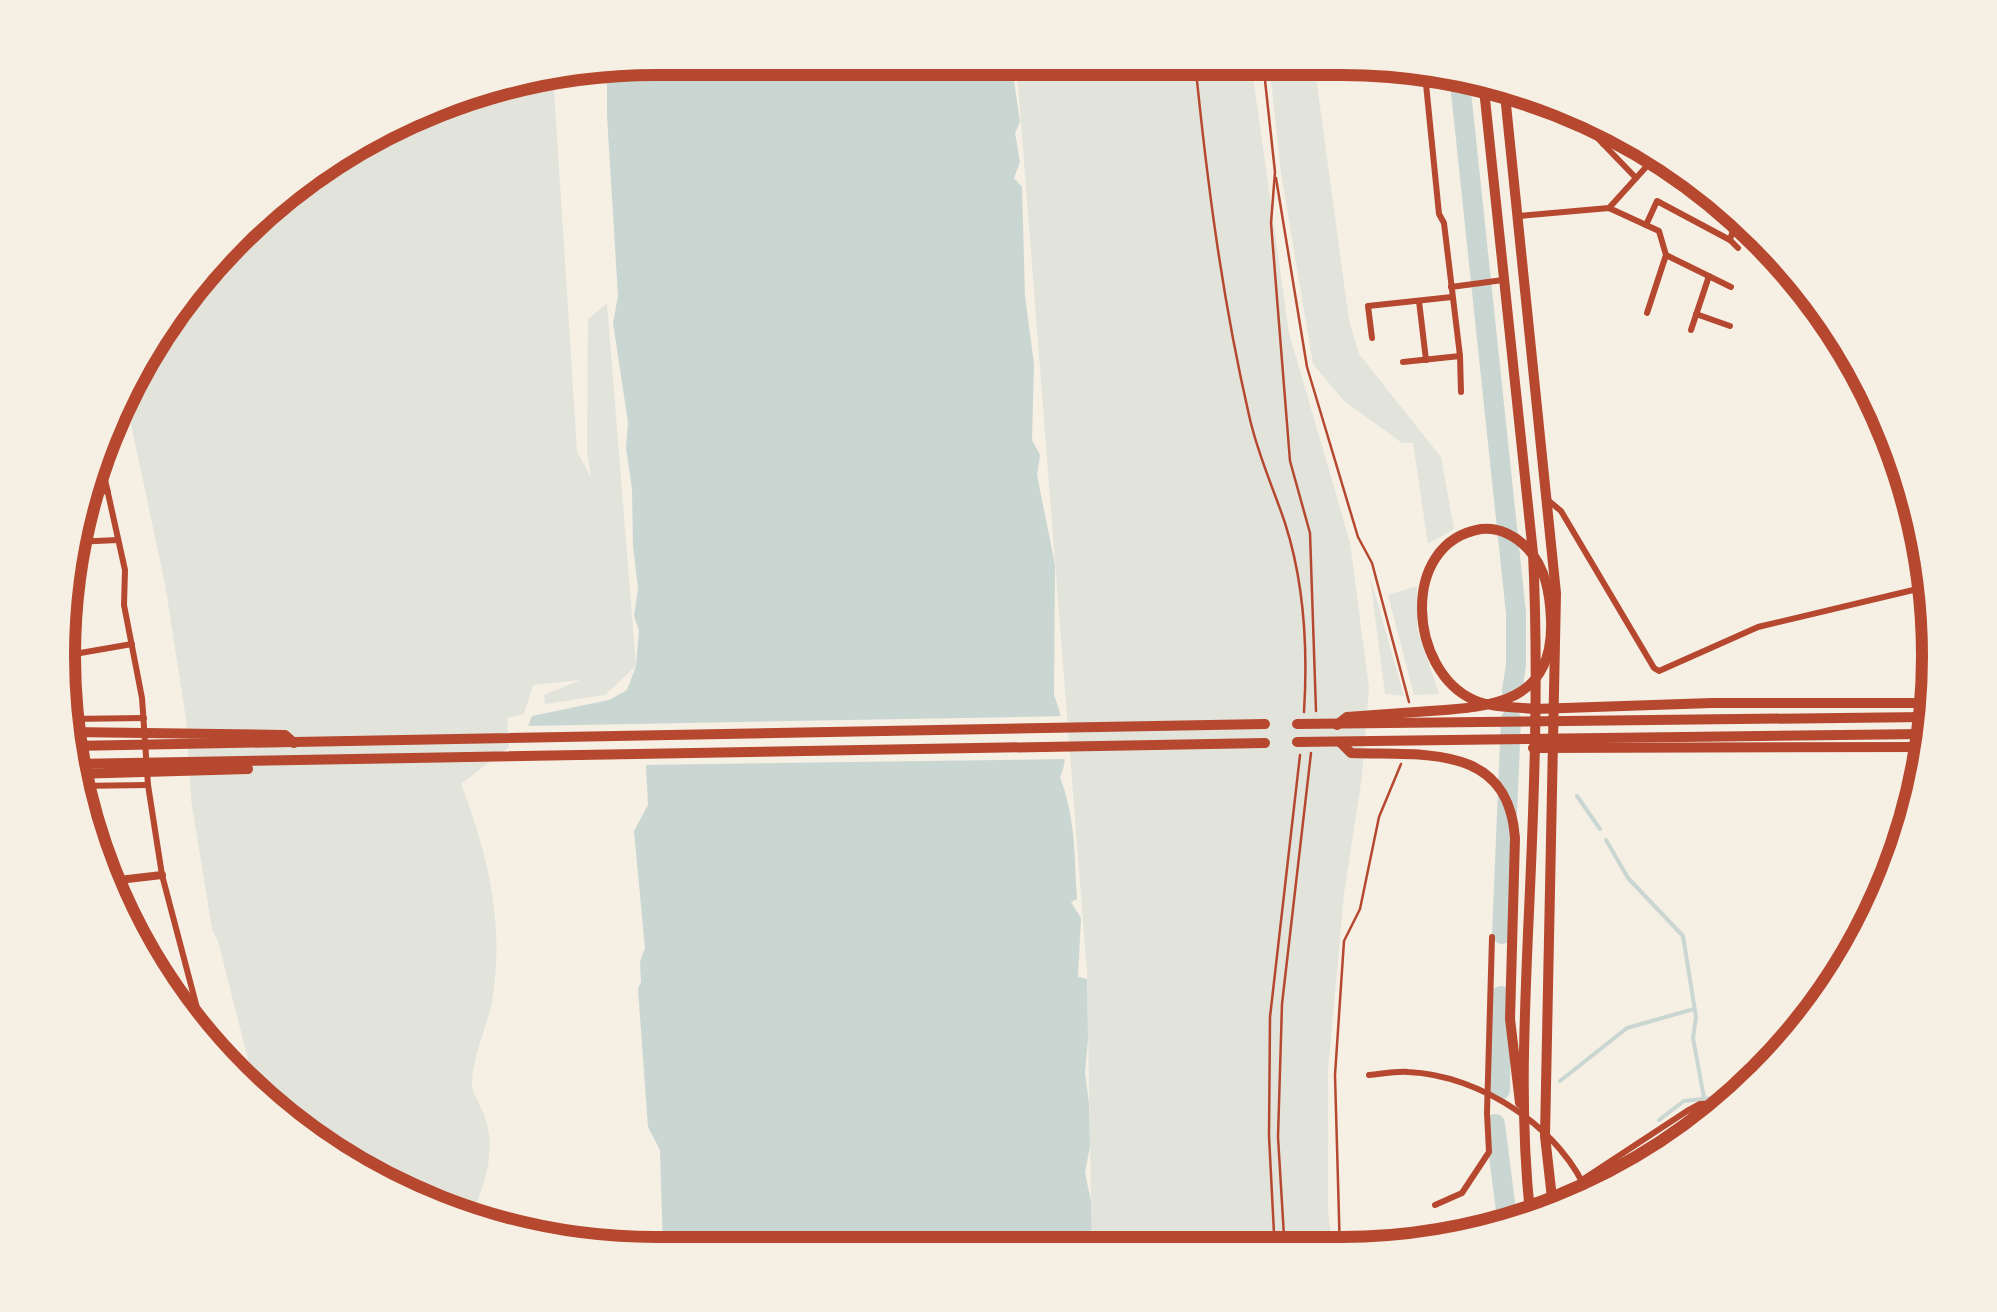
<svg xmlns="http://www.w3.org/2000/svg" width="1997" height="1312" viewBox="0 0 1997 1312" font-family="Roboto,sans-serif">
  <rect width="100%" height="100%" fill="#f6efe4"/>
  <g fill="#e2e4dc">
    <polygon points="1016,60 1251,62 1289,333 1350,542 1369,688 1362,776 1344,894 1328,1071 1328,1209 1333,1253 1092,1252 1087,973"/>
    <polygon points="1269,62 1314,62 1349,320 1359,354 1441,457 1454,529 1428,544 1413,443 1402,443 1344,401 1313,364 1281,173"/>
    <path d="M553,74L577,451L591,478L587,451L588,319L607,303L636,666L605,695L545,704L544,695L580,680L533,685L524,714L507,718L509,747L461,784C488,854 505,925 492,1001C487,1028 473,1055 472,1082C471,1093 482,1106 485,1117C497,1154 484,1187 469,1220L426,1209L259,1103L218,941L212,929L191,799L186,719L165,584L125,396L182,291L323,159L464,89Z"/>
    <polygon points="1370,576 1404,696 1385,694"/>
    <polygon points="1417,586 1417,628 1439,694 1414,695 1388,595"/>
  </g>
  <path fill="#c9d6d2" d="M656,58L1011,60L1020,122L1015,133L1020,162L1014,178L1022,187L1025,296L1034,364L1032,440L1040,455L1037,475L1055,565L1054,695C1063,718 1071,755 1060,777C1076,820 1074,855 1077,899L1071,902L1081,918L1078,977L1087,979L1088,1038L1085,1073L1089,1103L1090,1146L1085,1173L1091,1201L1092,1252L663,1250L660,1150L648,1127L638,989L641,982L640,962L645,948L634,831L648,805L645,747L521,745L532,716L609,700L627,690L636,666L639,630L634,616L638,588L633,546L632,489L626,448L628,422L613,323L618,296L607,116V66Z"/>
  <polygon fill="#f6efe4" points="1066,716 1070,759 640,765 640,752 521,750 516,745 523,726"/>
  <g fill="none" stroke-linecap="round" stroke-linejoin="round">
    <g stroke="#c9d6d2" stroke-width="4">
      <polyline points="1577,796 1600,829"/>
      <polyline points="1606,840 1628,878 1683,936 1696,1017 1693,1038 1704,1098"/>
      <polyline points="1560,1081 1627,1028 1694,1009"/>
      <polyline points="1659,1120 1684,1101 1732,1096"/>
    </g>
    <g stroke="#c9d6d2" stroke-width="20">
      <polyline points="1459,73 1516,613 1516,665 1512,691"/>
      <polyline points="1502,934 1511,719"/>
      <polyline points="1500,1090 1501,996"/>
      <polyline points="1495,1124 1507,1219"/>
    </g>
  </g>
  <polygon fill="#bf614a" points="157,945 162,975 153,977 140,948"/>
  <g fill="none" stroke-linecap="round" stroke-linejoin="round">
    <g stroke="#b5482f" stroke-width="2.5">
      <path d="M1195,61C1207,181 1222,298 1249,415C1257,453 1273,487 1285,523C1305,585 1308,648 1304,712"/>
      <polyline points="1263,62 1275,172 1271,223 1290,461 1310,533 1316,711"/>
      <polyline points="1276,178 1307,367 1358,537 1372,563 1409,702"/>
      <polyline points="1275,1253 1269,1136 1270,1017 1300,755"/>
      <polyline points="1285,1253 1278,1137 1282,1004 1311,753"/>
      <polyline points="1340,1253 1335,1075 1344,941 1360,909 1379,817 1401,764"/>
    </g>
    <g stroke="#b5482f" stroke-width="6">
      <polyline points="1424,64 1439,214 1444,223 1460,356 1461,392"/>
      <polyline points="1582,122 1636,178"/>
      <polyline points="1603,144 1616,131"/>
      <polyline points="1609,208 1656,156"/>
      <polyline points="1519,216 1609,208 1659,231 1666,255 1647,313"/>
      <polyline points="1646,225 1657,201 1730,240 1738,248"/>
      <polyline points="1730,240 1739,210"/>
      <polyline points="1666,255 1731,287"/>
      <polyline points="1451,287 1503,280"/>
      <polyline points="1419,301 1426,360"/>
      <polyline points="1696,314 1730,326"/>
      <polyline points="1691,330 1709,276"/>
      <polyline points="1372,338 1368,306 1452,297"/>
      <polyline points="1403,362 1460,356"/>
      <polyline points="98,448 125,570 124,605 142,698 148,785 162,875 206,1042"/>
      <polyline points="85,487 108,492"/>
      <polyline points="1549,501 1561,511 1654,668 1659,671 1758,627 1930,586"/>
      <polyline points="74,542 118,540"/>
      <polyline points="63,656 132,644"/>
      <polyline points="69,719 144,718"/>
      <polyline points="75,786 148,785"/>
      <path d="M1369,1075C1382,1074 1395,1071 1408,1072C1481,1075 1563,1129 1589,1197"/>
      <polyline points="1582,1180 1687,1111 1700,1104 1723,1103"/>
      <polyline points="1435,1205 1462,1193 1489,1152 1487,1113 1492,937"/>
    </g>
    <polyline stroke="#b5482f" stroke-width="8" points="110,881 162,875"/>
    <g stroke="#b5482f" stroke-width="10">
      <polyline points="1297,724 1925,717"/>
      <path d="M1337,725L1347,717C1374,715 1402,713 1430,711C1494,707 1554,702 1551,620C1550,595 1546,568 1528,549C1516,536 1499,527 1481,529C1398,543 1409,672 1474,700C1492,708 1516,707 1535,709L1712,703H1927"/>
      <polyline points="70,732 285,735 294,743"/>
      <polyline points="1297,742 1923,734"/>
      <path d="M1340,742L1351,753C1423,756 1508,742 1515,838L1510,1019L1520,1103"/>
      <polyline points="71,746 1265,724"/>
      <polyline points="1533,748 1921,747"/>
      <polyline points="73,764 1265,743"/>
      <polyline points="74,774 248,769"/>
    </g>
    <g stroke="#b5482f" stroke-width="10">
      <path d="M1483,80L1533,553C1539,679 1534,806 1528,933C1524,1028 1520,1118 1530,1213"/>
      <polyline points="1504,85 1556,593 1545,1136 1553,1207"/>
    </g>
  </g>
  <path d="M0 0H1997V1312H0ZM656 75H1341A581 581 0 0 1 1922 656V656A581 581 0 0 1 1341 1237H656A581 581 0 0 1 75 656V656A581 581 0 0 1 656 75Z" fill="#f6efe4" fill-rule="evenodd"/>
  <path fill="none" stroke="#b5482f" stroke-width="12" d="M656 75H1341A581 581 0 0 1 1922 656V656A581 581 0 0 1 1341 1237H656A581 581 0 0 1 75 656V656A581 581 0 0 1 656 75Z"/>
</svg>
